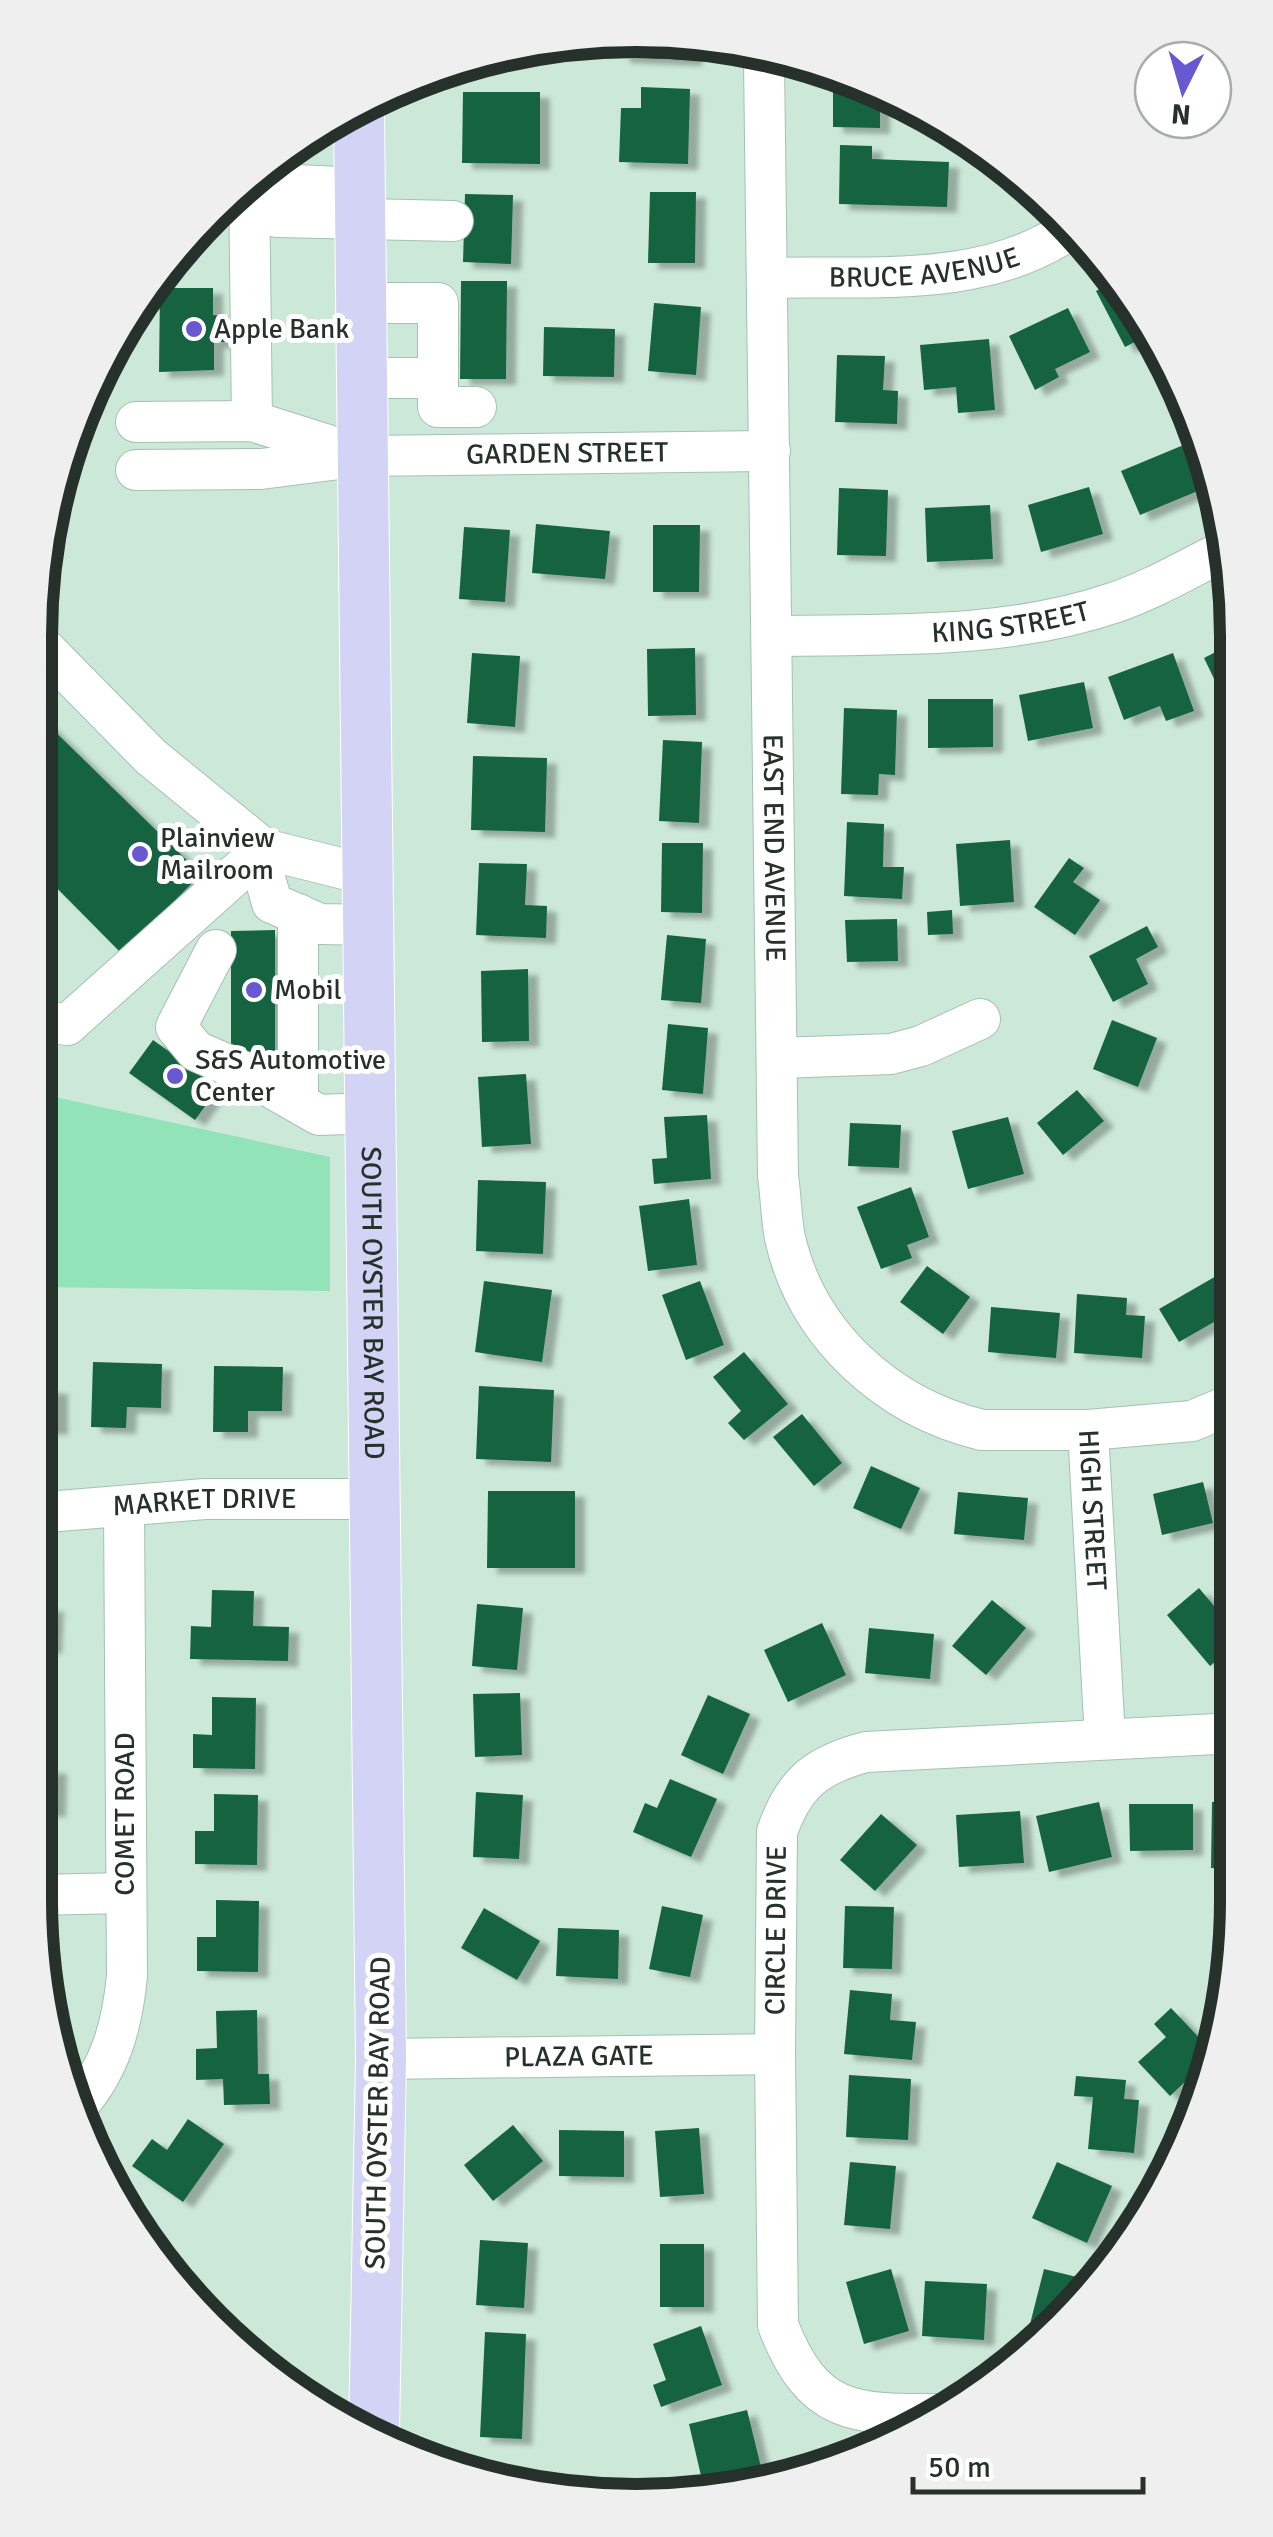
<svg xmlns="http://www.w3.org/2000/svg" width="1273" height="2537" viewBox="0 0 1273 2537" font-family="Signika,sans-serif">
  <defs>
    <filter id="shadow"><feDropShadow dx="10" dy="6" stdDeviation="2.5" flood-color="#0004"/></filter>
  </defs>
  <rect width="100%" height="100%" fill="#cce8d8"/>
  <polygon fill="#92e3b8" points="41,1094 330,1157 330,1291 36,1287 36,1099"/>
  <g fill="#156342" filter="url(#shadow)">
    <polygon points="675,36 693,41 692,60 620,57 620,44"/>
    <polygon points="833,78 880,91 880,128 833,127"/>
    <polygon points="641,87 690,89 688,164 619,162 621,108 641,108"/>
    <polygon points="463,92 540,92 540,164 462,163"/>
    <polygon points="840,145 872,146 872,159 949,162 947,207 839,204"/>
    <polygon points="650,192 696,192 695,263 648,263"/>
    <polygon points="465,194 513,195 511,264 463,262"/>
    <polygon points="1119,279 1150,334 1125,347 1096,291"/>
    <polygon points="461,281 507,281 506,379 460,379"/>
    <polygon points="160,288 213,288 213,315 229,316 228,342 214,342 214,370 159,372"/>
    <polygon points="654,303 701,307 696,375 648,371"/>
    <polygon points="1068,308 1090,352 1055,369 1059,377 1035,390 1009,336"/>
    <polygon points="544,327 615,329 614,377 543,376"/>
    <polygon points="989,339 995,410 958,413 956,387 924,390 920,345"/>
    <polygon points="837,355 885,356 883,390 898,391 897,424 835,422"/>
    <polygon points="1186,444 1205,488 1140,515 1121,471"/>
    <polygon points="1089,487 1103,534 1041,552 1028,505"/>
    <polygon points="839,488 888,490 886,556 837,555"/>
    <polygon points="990,505 993,559 927,562 925,508"/>
    <polygon points="536,524 610,531 605,579 532,573"/>
    <polygon points="653,525 700,525 699,592 653,592"/>
    <polygon points="464,527 510,530 505,602 459,599"/>
    <polygon points="1233,643 1233,718 1204,658"/>
    <polygon points="695,648 696,715 648,716 647,649"/>
    <polygon points="472,653 520,656 515,727 467,723"/>
    <polygon points="1173,653 1194,711 1166,721 1160,706 1124,720 1108,677"/>
    <polygon points="1084,682 1093,728 1028,741 1019,695"/>
    <polygon points="928,699 993,699 993,747 928,748"/>
    <polygon points="844,708 897,710 895,775 879,774 878,795 841,794"/>
    <polygon points="36,713 201,874 122,954 36,867"/>
    <polygon points="663,740 702,742 699,823 659,821"/>
    <polygon points="473,756 547,758 545,832 471,830"/>
    <polygon points="847,822 884,824 883,867 904,867 902,899 844,896"/>
    <polygon points="1010,840 1014,902 960,906 956,844"/>
    <polygon points="662,843 703,843 702,913 661,912"/>
    <polygon points="1069,858 1084,868 1073,882 1100,900 1075,935 1034,907"/>
    <polygon points="479,863 527,864 525,905 547,906 546,938 476,935"/>
    <polygon points="952,910 953,934 928,935 927,912"/>
    <polygon points="897,919 898,961 847,962 845,920"/>
    <polygon points="1147,926 1158,947 1136,959 1148,984 1113,1002 1089,956"/>
    <polygon points="275,930 275,1061 231,1061 231,931"/>
    <polygon points="667,935 706,939 701,1003 661,1000"/>
    <polygon points="528,969 529,1041 482,1042 481,971"/>
    <polygon points="1112,1020 1157,1038 1138,1087 1093,1069"/>
    <polygon points="668,1024 708,1028 703,1094 662,1090"/>
    <polygon points="153,1040 219,1087 195,1120 129,1073"/>
    <polygon points="526,1074 531,1144 482,1147 478,1077"/>
    <polygon points="1077,1090 1104,1121 1063,1155 1037,1123"/>
    <polygon points="707,1115 711,1179 654,1184 652,1159 667,1158 664,1117"/>
    <polygon points="1008,1117 1024,1174 968,1189 952,1131"/>
    <polygon points="850,1123 901,1125 899,1168 848,1166"/>
    <polygon points="478,1180 546,1182 543,1254 476,1251"/>
    <polygon points="911,1187 929,1237 907,1245 912,1258 881,1269 857,1207"/>
    <polygon points="689,1199 697,1265 648,1271 639,1206"/>
    <polygon points="1232,1218 1235,1219 1235,1267 1214,1258"/>
    <polygon points="927,1266 970,1297 943,1334 900,1302"/>
    <polygon points="1218,1275 1235,1304 1235,1310 1179,1342 1159,1309"/>
    <polygon points="484,1281 552,1290 542,1362 475,1352"/>
    <polygon points="700,1281 724,1345 686,1360 662,1295"/>
    <polygon points="1077,1294 1127,1298 1126,1315 1145,1316 1142,1358 1074,1353"/>
    <polygon points="991,1307 1060,1313 1056,1358 988,1352"/>
    <polygon points="744,1352 788,1404 744,1440 728,1423 741,1411 713,1377"/>
    <polygon points="93,1362 162,1364 161,1408 127,1407 126,1428 91,1427"/>
    <polygon points="214,1366 283,1367 282,1411 248,1411 248,1432 213,1432"/>
    <polygon points="479,1386 554,1390 551,1462 476,1459"/>
    <polygon points="35,1387 58,1388 58,1429 35,1428"/>
    <polygon points="802,1414 842,1463 814,1486 773,1437"/>
    <polygon points="871,1466 920,1488 901,1529 853,1508"/>
    <polygon points="1203,1482 1213,1523 1162,1535 1153,1494"/>
    <polygon points="488,1491 575,1491 575,1568 487,1568"/>
    <polygon points="958,1492 1028,1498 1024,1540 954,1534"/>
    <polygon points="1199,1588 1236,1632 1236,1644 1210,1666 1167,1615"/>
    <polygon points="212,1590 254,1591 253,1626 289,1627 288,1661 190,1659 191,1626 211,1627"/>
    <polygon points="992,1600 1026,1628 986,1675 952,1646"/>
    <polygon points="477,1604 523,1608 517,1670 472,1666"/>
    <polygon points="35,1605 54,1606 52,1648 35,1647"/>
    <polygon points="822,1623 846,1675 788,1702 764,1650"/>
    <polygon points="869,1628 934,1634 930,1679 865,1673"/>
    <polygon points="520,1693 522,1755 475,1757 473,1694"/>
    <polygon points="708,1695 750,1714 723,1774 681,1755"/>
    <polygon points="212,1697 256,1698 255,1769 193,1768 193,1734 212,1735"/>
    <polygon points="35,1767 57,1768 56,1811 35,1810"/>
    <polygon points="670,1779 717,1799 691,1857 633,1832 645,1803 657,1808"/>
    <polygon points="476,1792 523,1795 519,1859 473,1857"/>
    <polygon points="214,1794 258,1795 257,1865 195,1864 195,1831 214,1831"/>
    <polygon points="1099,1802 1112,1857 1049,1872 1036,1816"/>
    <polygon points="1212,1802 1236,1802 1237,1869 1211,1868"/>
    <polygon points="1129,1804 1193,1804 1193,1850 1130,1851"/>
    <polygon points="1020,1811 1024,1863 959,1867 956,1815"/>
    <polygon points="881,1814 917,1845 875,1891 840,1860"/>
    <polygon points="216,1900 259,1901 258,1972 197,1971 197,1937 216,1937"/>
    <polygon points="662,1906 703,1915 690,1977 649,1969"/>
    <polygon points="845,1906 894,1907 892,1969 843,1968"/>
    <polygon points="484,1908 540,1941 517,1980 461,1948"/>
    <polygon points="558,1928 619,1930 618,1979 556,1976"/>
    <polygon points="850,1990 892,1994 890,2020 916,2022 912,2060 844,2054"/>
    <polygon points="1171,2008 1208,2047 1203,2065 1170,2096 1138,2062 1166,2037 1154,2024"/>
    <polygon points="257,2010 258,2074 269,2074 270,2104 224,2105 223,2079 196,2080 196,2049 217,2048 216,2011"/>
    <polygon points="849,2075 911,2079 908,2140 846,2137"/>
    <polygon points="1076,2076 1126,2080 1124,2099 1139,2100 1134,2153 1088,2149 1093,2097 1074,2096"/>
    <polygon points="188,2119 224,2144 183,2202 132,2166 152,2139 167,2150"/>
    <polygon points="513,2125 543,2161 493,2201 464,2165"/>
    <polygon points="699,2128 704,2194 660,2197 655,2131"/>
    <polygon points="559,2130 624,2131 624,2177 559,2176"/>
    <polygon points="850,2162 896,2166 890,2229 844,2225"/>
    <polygon points="1057,2162 1112,2186 1087,2243 1032,2218"/>
    <polygon points="480,2240 528,2243 524,2308 476,2305"/>
    <rect x="660" y="2244" width="44" height="63"/>
    <polygon points="891,2269 909,2331 864,2344 846,2282"/>
    <polygon points="1044,2269 1089,2280 1087,2291 1062,2325 1047,2336 1028,2332"/>
    <polygon points="925,2281 987,2284 984,2340 922,2336"/>
    <polygon points="701,2326 722,2385 661,2407 653,2385 666,2380 653,2344"/>
    <polygon points="485,2332 526,2334 522,2439 480,2437"/>
    <polygon points="747,2410 761,2467 702,2480 689,2424"/>
  </g>
  <g fill="none" stroke-linecap="round" stroke-linejoin="round">
    <defs>
      <g id="minor">
        <path id="s1" d="M764,60L778,1176C781,1196 781,1218 785,1238C807,1335 887,1407 982,1430H1088L1192,1421L1235,1403"/>
        <polyline points="249,183 252,421"/>
        <polyline points="360,188 276,184 249,203 277,217 453,221"/>
        <path id="s2" d="M767,278C868,275 987,290 1073,227"/>
        <polyline points="361,303 438,303 438,407 476,407"/>
        <polyline points="362,378 438,378"/>
        <polyline points="136,422 252,421 350,452"/>
        <path id="s3" d="M136,470L261,469L363,456L770,451"/>
        <path id="s4" d="M773,636C887,634 1004,640 1113,603C1153,590 1192,566 1230,548"/>
        <polyline points="36,640 151,757 264,849 368,875"/>
        <polyline points="264,849 265,878 272,903 320,924 369,925"/>
        <polyline points="216,950 176,1027 196,1051 244,1072 319,1115 371,1113"/>
        <polyline points="36,1019 67,1025 264,849"/>
        <polyline points="779,1058 891,1054 921,1046 980,1019"/>
        <polyline points="298,1102 298,914"/>
        <path id="s5" d="M1088,1430L1105,1739"/>
        <path id="s6" d="M35,1513L205,1499H375"/>
        <polyline points="35,1895 125,1893"/>
        <path id="s7" d="M381,2059L775,2054"/>
        <path d="M75,2109C110,2070 122,2027 127,1976L124,1506"/>
        <path id="s8" d="M939,2414C853,2415 812,2414 778,2325L775,2054L777,1832C794,1783 816,1765 866,1752L1236,1733"/>
      </g>
      <g id="major">
        <path id="s9" d="M359,115L381,2059L374,2431"/>
      </g>
    </defs>
    <use href="#minor" stroke="#a5c1b1" stroke-width="42"/>
    <use href="#major" stroke="#fff" stroke-width="52"/>
    <use href="#minor" stroke="#fff" stroke-width="40"/>
    <use href="#major" stroke="#d3d3f6" stroke-width="50"/>
  </g>
  <g fill="#6858d2" stroke="#fff" stroke-width="4">
    <circle cx="194" cy="329" r="10"/>
    <circle cx="140" cy="854" r="10"/>
    <circle cx="254" cy="990" r="10"/>
    <circle cx="175" cy="1076" r="10"/>
  </g>
  <g text-anchor="middle" dominant-baseline="central" stroke-width="10" stroke-linejoin="round" paint-order="stroke">
    <g font-size="28" fill="#26312b" stroke="#fff">
      <text stroke="none"><textPath href="#s2" startOffset="158">BRUCE AVENUE</textPath></text>
      <text stroke="none"><textPath href="#s3" startOffset="432">GARDEN STREET</textPath></text>
      <text stroke="none"><textPath href="#s4" startOffset="238">KING STREET</textPath></text>
      <text stroke="none"><textPath href="#s1" startOffset="788">EAST END AVENUE</textPath></text>
      <text stroke="none"><textPath href="#s9" startOffset="1188">SOUTH OYSTER BAY ROAD</textPath></text>
      <text stroke="none"><textPath href="#s6" startOffset="170">MARKET DRIVE</textPath></text>
      <text stroke="none"><textPath href="#s5" startOffset="80">HIGH STREET</textPath></text>
      <text transform="translate(125 1814) rotate(-90)">COMET ROAD</text>
      <text stroke="none"><textPath href="#s8" startOffset="598">CIRCLE DRIVE</textPath></text>
      <text stroke="none"><textPath href="#s7" startOffset="198">PLAZA GATE</textPath></text>
      <text transform="translate(378 2113) rotate(-89)">SOUTH OYSTER BAY ROAD</text>
    </g>
    <g font-size="28" fill="#26312b" stroke="#fff" text-anchor="start">
      <text x="214" y="329">Apple Bank</text>
      <text x="160" y="838">Plainview<tspan x="160" dy="32">Mailroom</tspan></text>
      <text x="274" y="990">Mobil</text>
      <text x="195" y="1060">S&amp;S Automotive<tspan x="195" dy="32">Center</tspan></text>
    </g>
  </g>
  <path d="M0 0H1273V2537H0ZM636 52H636A584 584 0 0 1 1220 636V1900A584 584 0 0 1 636 2484H636A584 584 0 0 1 52 1900V636A584 584 0 0 1 636 52Z" fill="#eeefee" fill-rule="evenodd"/>
  <path fill="none" stroke="#26312b" stroke-width="12" d="M636 52H636A584 584 0 0 1 1220 636V1900A584 584 0 0 1 636 2484H636A584 584 0 0 1 52 1900V636A584 584 0 0 1 636 52Z"/>
  <g transform="translate(1183 90) rotate(185)"><circle r="48" fill="#ffffff" stroke="#a8adaa" stroke-width="2.5"/>
  <path d="M0-8L18 38L0 25L-18 38Z" fill="#6858d2"/>
  <text y="-15" font-size="28" font-weight="bold" text-anchor="middle" fill="#26312b">N</text>
  </g>
  <path d="M913 2477v15h230v-15" fill="none" stroke="#26312b" stroke-width="5"/>
  <text x="928" y="2477" font-size="30" fill="#26312b" stroke="#ffffff" stroke-width="8" paint-order="stroke">50 m</text>
</svg>
